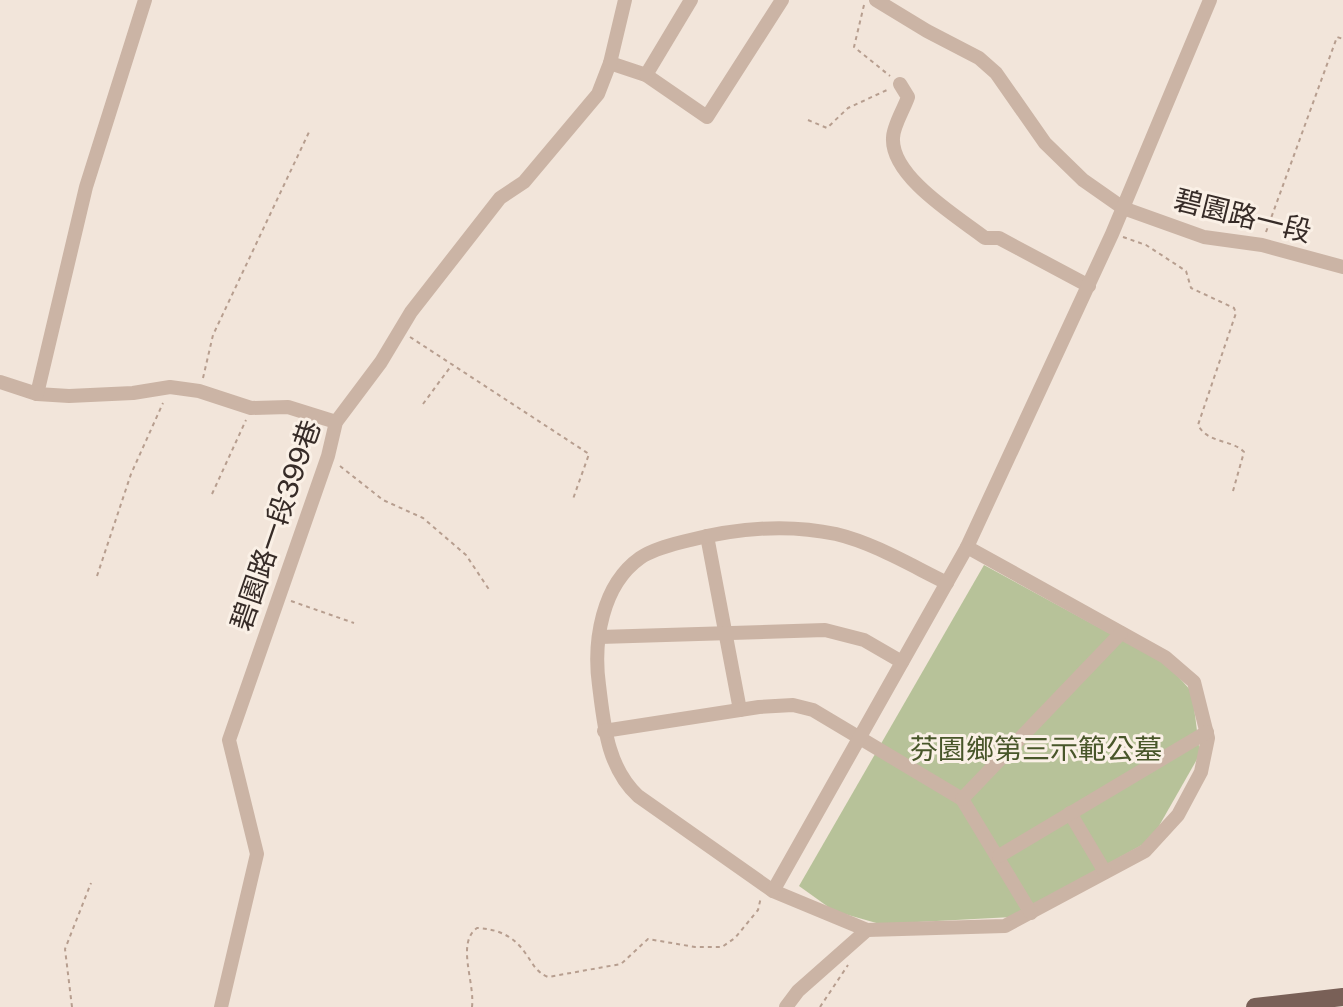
<svg xmlns="http://www.w3.org/2000/svg" width="1343" height="1007" viewBox="0 0 1343 1007" font-family="'Public Sans','Noto Sans TC',sans-serif">
  <rect width="100%" height="100%" fill="#f2e5da"/>
  <polygon fill="#b7c299" points="984,565 1168,665 1192,692 1200,754 1151,840 1012,917 880,924 834,911 799,886"/>
  <g fill="none" stroke-linecap="round" stroke-linejoin="round">
    <g stroke="#b79e8f" stroke-width="2" stroke-dasharray="4 4" stroke-linecap="butt">
      <polyline points="864,5 854,47 890,76"/>
      <polyline points="808,120 827,128 848,108 887,90"/>
      <polyline points="1266,232 1337,37 1343,39"/>
      <path d="M1123,237L1146,245L1186,271L1191,288L1234,308L1236,313L1198,425C1208,444 1232,439 1244,452L1233,491"/>
      <polyline points="410,337 589,454 573,499"/>
      <polyline points="203,378 213,335 310,130"/>
      <polyline points="423,404 451,366"/>
      <polyline points="340,466 383,500 423,518 466,555 490,591"/>
      <polyline points="212,494 246,420"/>
      <polyline points="97,576 131,474 163,403"/>
      <polyline points="291,601 354,623"/>
      <polyline points="72,1007 65,949 91,883"/>
      <path d="M472,1007C475,982 456,943 477,928C498,929 514,936 526,954C533,964 536,972 548,977L621,964L648,939L695,947H722L735,938L758,910L761,897"/>
      <polyline points="820,1007 848,965"/>
    </g>
    <g stroke="#cbb4a5" stroke-width="14">
      <polyline points="876,0 927,31 979,58 996,73 1045,143 1083,180 1123,208 1204,237 1262,245 1343,267"/>
      <polyline points="610,63 646,75 707,117 782,0"/>
      <polyline points="646,75 691,0"/>
      <path d="M900,84L908,97C904,109 893,126 893,138C891,177 958,217 985,238H999L1089,286"/>
      <polyline points="0,382 37,394 69,396 133,393 170,387 199,391 251,408 288,407 336,422"/>
      <polyline points="37,394 86,187 145,0"/>
      <polyline points="707,536 740,710"/>
      <path d="M947,583C912,566 874,543 836,534C785,523 736,528 686,541C671,545 653,549 640,558C602,585 593,641 599,685C604,725 607,767 638,796L773,891L867,930L1005,926L1145,851L1178,815L1201,772L1208,738L1194,682L1165,657L967,547"/>
      <polyline points="600,637 825,630 864,640 902,662"/>
      <polyline points="604,731 759,707 793,705 813,710 962,799 1031,913"/>
      <polyline points="962,799 1121,633"/>
      <polyline points="1070,813 1105,872"/>
      <polyline points="999,856 1207,732"/>
      <polyline points="773,891 967,547 1112,234 1210,0"/>
      <polyline points="221,1007 257,854 229,740 328,456 336,422 381,362 411,312 500,198 524,182 598,94 610,63 625,0"/>
      <polyline points="786,1007 798,991 867,930"/>
    </g>
    <polyline stroke="#796057" stroke-width="18" points="1255,1007 1343,997"/>
  </g>
  <g text-anchor="middle" dominant-baseline="central" stroke-width="6" stroke-linejoin="round" paint-order="stroke">
    <g font-size="28" fill="#362b27" stroke="#faf0e6">
      <text transform="translate(1243 215) rotate(14)">碧園路一段</text>
      <text transform="translate(275 525) rotate(-71)">碧園路一段399巷</text>
    </g>
    <g font-size="28" fill="#48562a" stroke="#faf0e6">
      <text x="1036" y="748">芬園鄉第三示範公墓</text>
    </g>
  </g>
</svg>
